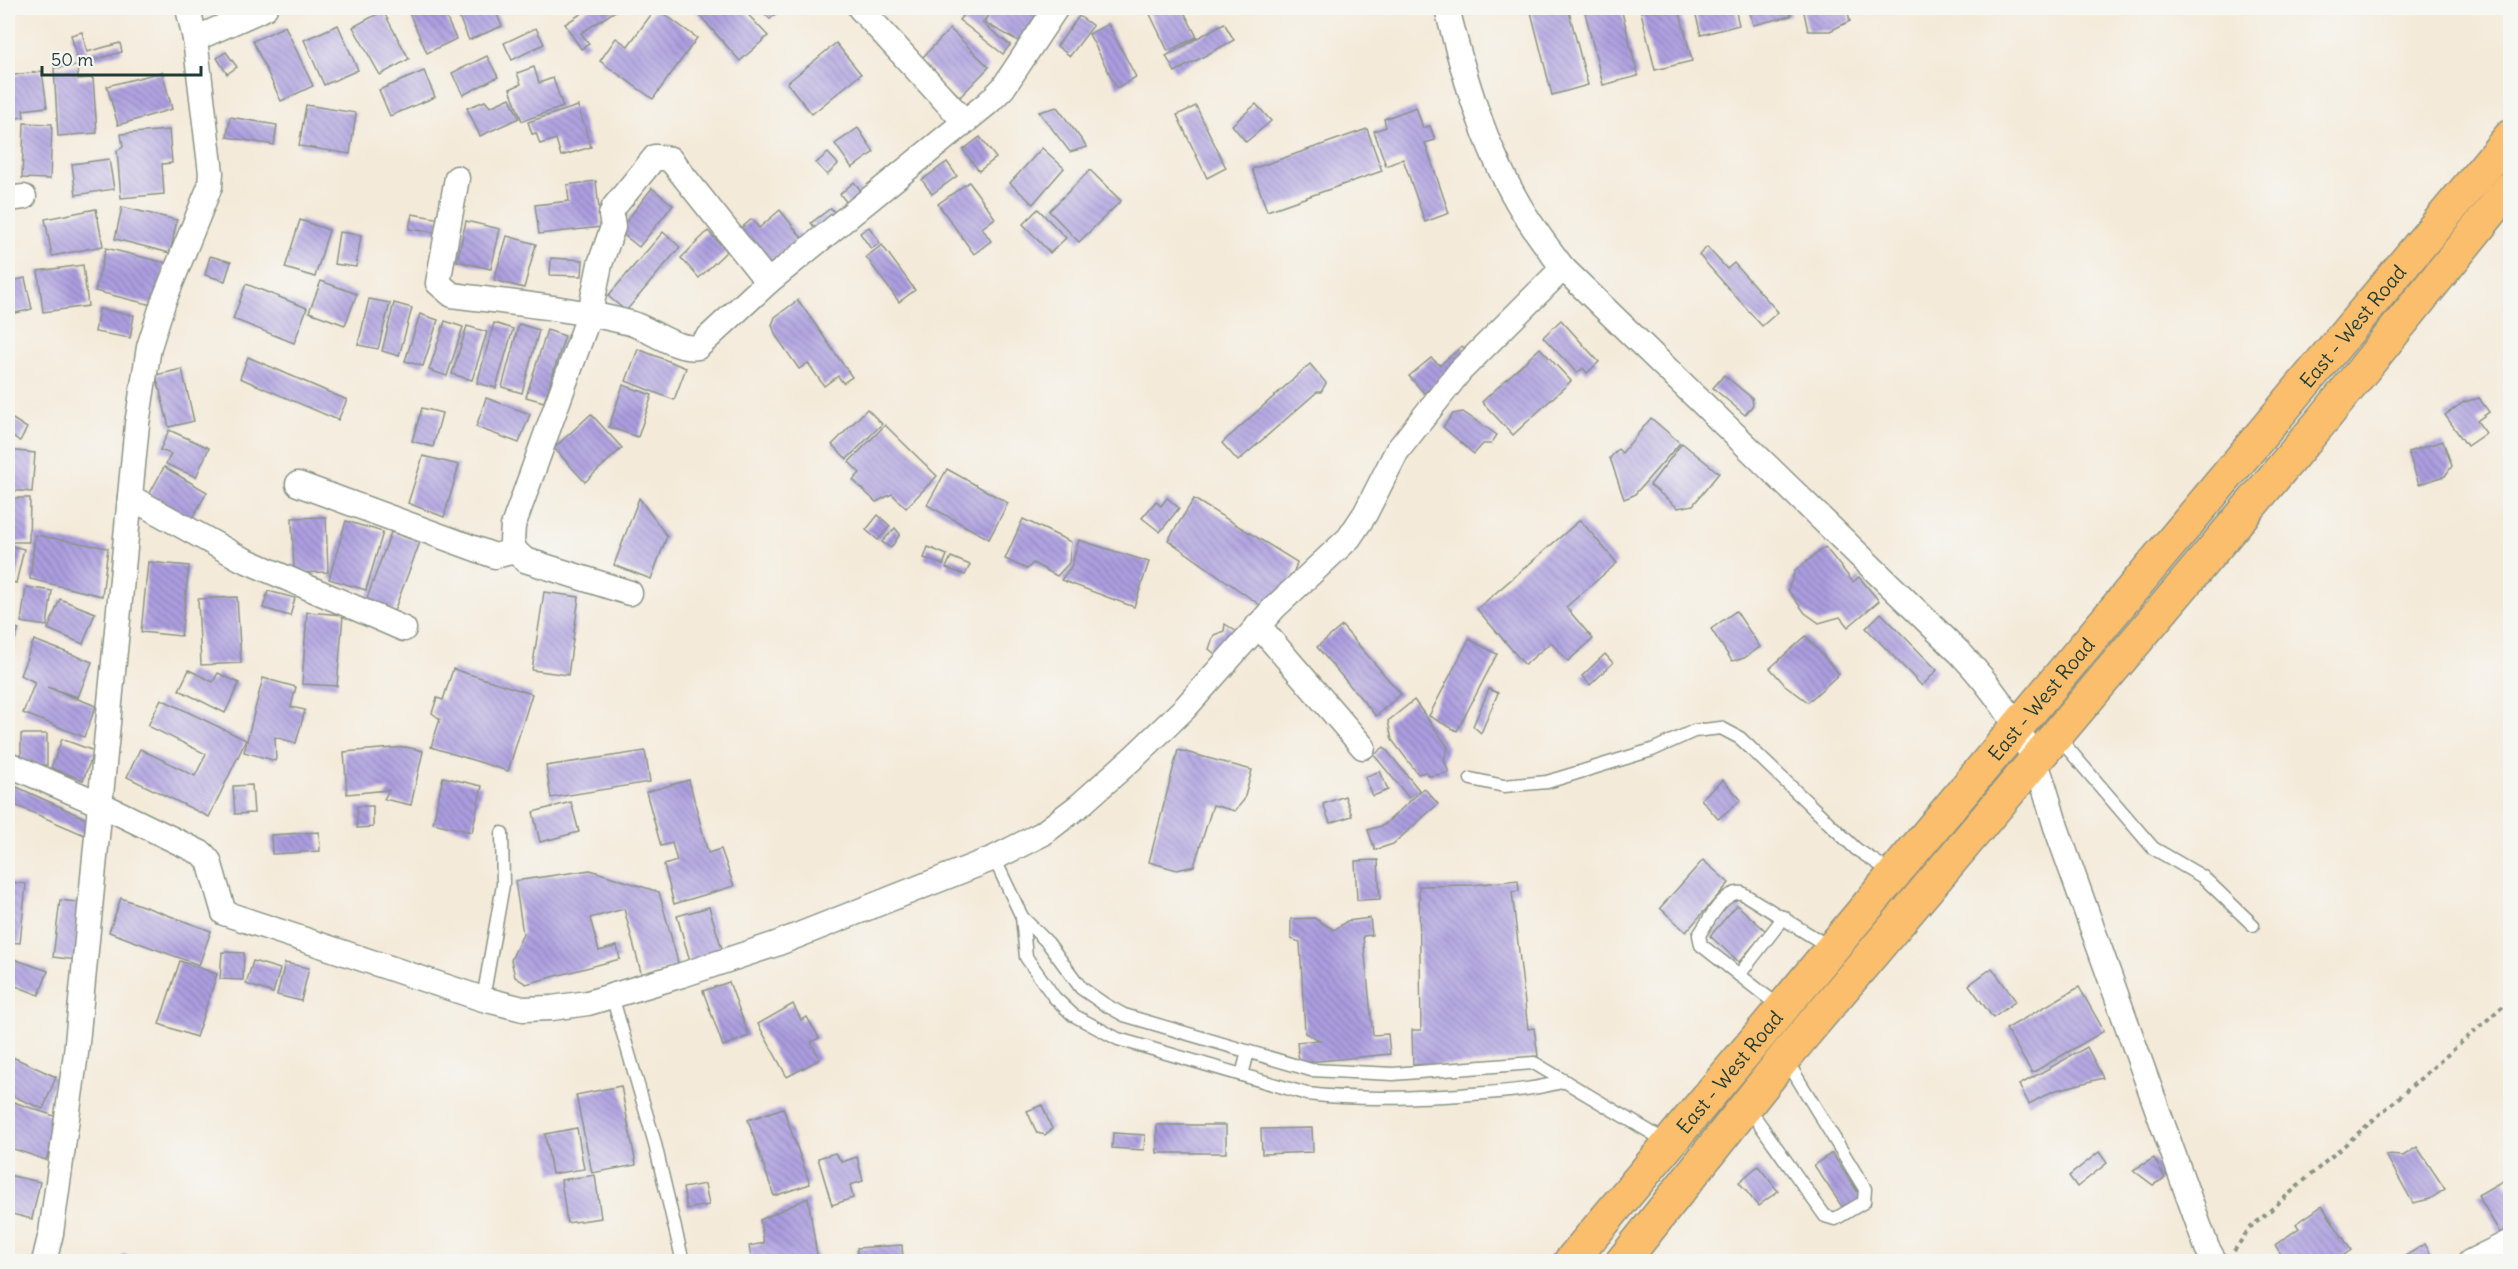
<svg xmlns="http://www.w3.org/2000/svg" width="2518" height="1269" viewBox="0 0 2518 1269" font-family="Delius,sans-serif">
  <defs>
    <pattern id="building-back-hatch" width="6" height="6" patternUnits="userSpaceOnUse" patternTransform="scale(1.5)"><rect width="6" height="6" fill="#ac9de0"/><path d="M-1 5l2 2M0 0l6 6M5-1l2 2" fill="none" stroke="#8b81b6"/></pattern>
  </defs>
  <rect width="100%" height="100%" fill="#f6f6f2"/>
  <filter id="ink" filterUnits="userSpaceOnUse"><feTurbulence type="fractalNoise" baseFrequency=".0167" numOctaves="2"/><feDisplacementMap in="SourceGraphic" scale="12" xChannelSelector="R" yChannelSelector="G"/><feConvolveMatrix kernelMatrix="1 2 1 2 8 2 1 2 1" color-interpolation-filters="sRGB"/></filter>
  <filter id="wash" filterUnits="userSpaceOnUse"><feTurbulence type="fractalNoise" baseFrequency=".008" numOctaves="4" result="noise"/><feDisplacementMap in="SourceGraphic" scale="24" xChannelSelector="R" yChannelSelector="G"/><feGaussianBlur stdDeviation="1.35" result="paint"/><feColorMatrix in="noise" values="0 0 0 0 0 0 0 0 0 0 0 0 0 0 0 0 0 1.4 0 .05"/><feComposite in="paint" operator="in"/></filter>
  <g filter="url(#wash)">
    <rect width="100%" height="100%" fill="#f4ead9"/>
    <g id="blocks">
      <g fill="url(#building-back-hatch)">
        <polygon points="407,8 442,8 456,39 427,53"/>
        <polygon points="455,8 494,8 502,26 469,40"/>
        <polygon points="590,8 620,8 581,33 589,44 581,49 565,24"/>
        <polygon points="656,8 697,38 653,99 600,61 616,38 628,46"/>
        <polygon points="701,8 742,8 768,36 740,61 697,12"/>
        <polygon points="759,8 782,8 770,19"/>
        <polygon points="969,8 987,8 991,11 993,8 1043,8 1024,44 985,23 990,13 982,23 1010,45 1003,54 959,20"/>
        <polygon points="1147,8 1182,8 1197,37 1168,51"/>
        <polygon points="1530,8 1568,8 1588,85 1552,95"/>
        <polygon points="1584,8 1621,8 1638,76 1603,85"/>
        <polygon points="1640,8 1679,8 1692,61 1655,70"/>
        <polygon points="1694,8 1735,8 1739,25 1701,35"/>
        <polygon points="1749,8 1789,8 1791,16 1753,25"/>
        <polygon points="1803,8 1847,8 1850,21 1830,31 1808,31"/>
        <polygon points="383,11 409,59 380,75 353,27"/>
        <polygon points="1079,16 1093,26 1070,56 1057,46"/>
        <polygon points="1224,23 1234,40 1175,72 1166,56"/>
        <polygon points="1108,24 1136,77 1117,88 1089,34"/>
        <polygon points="338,25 358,70 324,85 304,40"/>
        <polygon points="285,26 313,86 281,101 253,41"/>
        <polygon points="536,28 544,44 512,60 504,43"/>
        <polygon points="950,29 989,67 960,97 921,59"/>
        <polygon points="82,32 87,52 120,43 122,52 79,64 71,35"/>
        <polygon points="836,43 861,74 812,114 787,83"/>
        <polygon points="226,52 237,67 227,74 217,58"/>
        <polygon points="487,56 498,77 463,95 452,73"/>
        <polygon points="77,66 78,79 93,78 97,133 58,136 54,68"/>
        <polygon points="534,67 539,83 553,78 563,107 522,121 510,89 521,84 517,73"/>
        <polygon points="42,71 47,107 23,110 24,117 9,119 8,76"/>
        <polygon points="424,71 435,97 390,116 379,90"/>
        <polygon points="162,72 172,109 118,125 107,86"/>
        <polygon points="510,98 519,118 480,136 467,108 485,101 490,107"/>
        <polygon points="1256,104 1271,121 1246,142 1232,125"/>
        <polygon points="306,105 356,113 350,154 299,146"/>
        <polygon points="578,106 591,147 561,156 556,139 540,144 536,133 532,134 528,122"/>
        <polygon points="1196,106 1226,168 1207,178 1177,115"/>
        <polygon points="1057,107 1087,147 1070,152 1039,112"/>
        <polygon points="1416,107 1423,128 1430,126 1435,140 1425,143 1449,213 1425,222 1403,159 1386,166 1374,131 1386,127 1384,119"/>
        <polygon points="230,117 277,125 274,145 227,137"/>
        <polygon points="24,123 52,124 50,179 22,178"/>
        <polygon points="858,128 874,152 852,168 835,144"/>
        <polygon points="1367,129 1382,171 1267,211 1252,169"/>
        <polygon points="169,130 172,163 162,164 164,194 121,198 117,151 123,147 121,134"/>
        <polygon points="980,137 996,158 979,171 963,150"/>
        <polygon points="1042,148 1064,168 1033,204 1010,183"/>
        <polygon points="828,153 838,164 827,175 816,163"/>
        <polygon points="109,159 114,189 76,195 72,164"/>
        <polygon points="947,162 957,176 932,194 922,180"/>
        <polygon points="1090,170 1121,201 1079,242 1049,211"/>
        <polygon points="596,181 601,227 539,234 535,205 569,201 567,185"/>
        <polygon points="854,182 865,196 851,208 840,194"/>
        <polygon points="969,182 995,218 982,228 991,241 974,254 938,204"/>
        <polygon points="652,188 673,205 639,247 619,231"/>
        <polygon points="122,207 177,220 170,253 115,239"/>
        <polygon points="831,208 839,219 820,234 811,223"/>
        <polygon points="96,209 103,246 52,256 45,219"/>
        <polygon points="1038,209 1066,238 1050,253 1023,224"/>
        <polygon points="780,210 802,238 777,259 781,265 768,275 735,233 752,219 759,228"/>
        <polygon points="412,214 441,219 439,233 409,229"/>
        <polygon points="300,220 329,230 315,277 285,268"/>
        <polygon points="466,221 500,229 491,269 457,261"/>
        <polygon points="869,227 880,243 871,249 860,233"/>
        <polygon points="708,231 727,251 699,278 681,258"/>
        <polygon points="339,232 361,235 356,267 334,264"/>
        <polygon points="663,232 680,247 626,311 608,296"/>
        <polygon points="507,236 536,244 524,288 494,280"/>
        <polygon points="8,242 12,256 8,257"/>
        <polygon points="882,245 915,290 899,302 866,257"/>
        <polygon points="1707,247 1727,269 1734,263 1778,312 1762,326 1699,255"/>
        <polygon points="106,248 166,263 156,306 95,291"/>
        <polygon points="210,256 231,262 225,281 205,275"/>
        <polygon points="551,258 583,260 582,276 550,275"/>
        <polygon points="83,265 88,306 43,312 38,271"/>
        <polygon points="25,278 32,309 8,315 8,282"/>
        <polygon points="321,281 357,294 345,325 309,312"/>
        <polygon points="246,284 307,308 294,343 233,319"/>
        <polygon points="369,299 390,303 378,349 358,345"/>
        <polygon points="798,300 852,377 843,383 838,376 824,386 808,363 799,369 776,336 772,325 775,317"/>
        <polygon points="394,303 412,308 399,356 382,351"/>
        <polygon points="99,309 134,315 130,338 95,332"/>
        <polygon points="420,314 438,320 423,366 405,361"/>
        <polygon points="1561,320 1599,362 1587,373 1583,368 1577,373 1543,337"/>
        <polygon points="445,321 463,327 447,376 429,370"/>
        <polygon points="494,323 513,329 496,388 477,383"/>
        <polygon points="519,324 539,330 522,393 502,387"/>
        <polygon points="467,326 487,332 472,380 452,374"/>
        <polygon points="547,330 565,336 544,402 526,397"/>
        <polygon points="1462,346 1470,355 1424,393 1409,376 1431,358 1440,365"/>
        <polygon points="1540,348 1571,381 1513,435 1482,402"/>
        <polygon points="638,349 686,368 674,400 626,381"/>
        <polygon points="248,357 347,400 338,420 240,378"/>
        <polygon points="1310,364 1326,383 1321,392 1317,392 1238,461 1222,443"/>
        <polygon points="182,369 194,421 169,427 156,375"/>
        <polygon points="1724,375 1752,398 1753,405 1745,415 1713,388"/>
        <polygon points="623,385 652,395 638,437 609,427"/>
        <polygon points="486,398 530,414 519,443 476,427"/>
        <polygon points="2479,398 2489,412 2477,421 2486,433 2467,446 2445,415 2464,402"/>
        <polygon points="422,408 442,413 433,447 412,441"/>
        <polygon points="867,409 882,424 847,459 832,445"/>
        <polygon points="1463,412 1497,435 1491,444 1483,444 1474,454 1443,427 1453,414"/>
        <polygon points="591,414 622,448 585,482 554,448"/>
        <polygon points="8,416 27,428 20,441 8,433"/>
        <polygon points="1651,418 1680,443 1634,495 1624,499 1610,458 1618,449 1622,453"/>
        <polygon points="885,425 937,476 906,508 892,494 876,502 853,480 860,473 849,462"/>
        <polygon points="169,430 209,448 196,477 166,464 171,454 160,450"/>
        <polygon points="2443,441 2452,466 2445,476 2419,484 2408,452"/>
        <polygon points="1682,443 1719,473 1693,505 1678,508 1650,485"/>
        <polygon points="8,450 35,453 32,492 8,490"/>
        <polygon points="423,456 459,465 444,517 408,503"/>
        <polygon points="164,467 207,492 192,519 149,495"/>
        <polygon points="947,469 1008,503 989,539 927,505"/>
        <polygon points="8,498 30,498 29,542 8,542"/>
        <polygon points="639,498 667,536 651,579 614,565"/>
        <polygon points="1167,498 1179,508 1160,532 1142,518 1156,501 1161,506"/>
        <polygon points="1194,499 1297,562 1288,592 1260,605 1168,540"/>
        <polygon points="878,515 890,526 878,540 866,530"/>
        <polygon points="326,517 328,572 294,573 292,518"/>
        <polygon points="1023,519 1071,542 1069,563 1057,576 1033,563 1027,569 1005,559"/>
        <polygon points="1580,520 1617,563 1566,607 1593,639 1568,661 1551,642 1525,665 1477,609"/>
        <polygon points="346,521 383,532 366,590 329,579"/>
        <polygon points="895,528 900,534 891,548 882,542"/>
        <polygon points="391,532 420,542 394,611 366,601"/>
        <polygon points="35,535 108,548 102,596 30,579"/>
        <polygon points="1079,540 1149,562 1134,607 1061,580 1071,567"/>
        <polygon points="8,545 24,549 16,583 8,581"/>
        <polygon points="928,547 947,555 943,565 924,558"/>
        <polygon points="1825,547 1853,582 1859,577 1879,601 1848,627 1840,617 1819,623 1805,613 1788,590 1795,571"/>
        <polygon points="951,557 970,565 965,575 946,568"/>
        <polygon points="148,562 189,566 181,636 141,632"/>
        <polygon points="26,587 52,591 47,626 21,622"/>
        <polygon points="268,591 295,598 290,616 263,608"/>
        <polygon points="544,592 579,597 568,675 532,670"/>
        <polygon points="237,597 241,663 201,665 198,599"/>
        <polygon points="60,599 95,613 83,644 48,629"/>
        <polygon points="1736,611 1760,647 1744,658 1732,661 1711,629"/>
        <polygon points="307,612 343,615 337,686 302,684"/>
        <polygon points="1881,613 1937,670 1922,686 1866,628"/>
        <polygon points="1225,624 1237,632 1235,641 1221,659 1209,649 1214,635 1224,631"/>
        <polygon points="8,625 19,629 8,657"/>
        <polygon points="1342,626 1401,694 1376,716 1317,647"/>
        <polygon points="1806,636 1839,674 1808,702 1785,685 1770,668"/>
        <polygon points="1469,639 1497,654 1457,731 1429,716"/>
        <polygon points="34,640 92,662 78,697 47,687 96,706 84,737 23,713 35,682 20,675"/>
        <polygon points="1605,654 1613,663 1590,685 1582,676"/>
        <polygon points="453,669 532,694 508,771 431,747 440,719 432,713 437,698 443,700"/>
        <polygon points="189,670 213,682 218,673 239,683 225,713 179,690"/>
        <polygon points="263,678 296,687 291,707 305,710 296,743 275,737 276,761 244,752"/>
        <polygon points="1489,689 1498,693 1481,733 1473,726"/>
        <polygon points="161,699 246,740 209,817 127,777 140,749 195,776 206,754 148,726"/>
        <polygon points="1414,700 1448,747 1444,760 1449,773 1429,776 1426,772 1418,774 1392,740 1388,721"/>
        <rect x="21" y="734" width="26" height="31"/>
        <polygon points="62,739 94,751 83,780 51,768"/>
        <polygon points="406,747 423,751 411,805 384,799 389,790 347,794 344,752"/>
        <polygon points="1384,747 1419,790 1409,798 1374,755"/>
        <polygon points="1178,750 1252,770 1244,800 1235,811 1213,805 1194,866 1177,870 1149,862"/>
        <polygon points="645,751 650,782 551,798 546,766"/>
        <polygon points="1380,771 1388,790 1373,796 1365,777"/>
        <polygon points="443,777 482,786 472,832 433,823"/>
        <polygon points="689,780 708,853 721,849 734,886 674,904 664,865 677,861 672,843 661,846 646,792"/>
        <polygon points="1723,780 1741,800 1718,819 1701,799"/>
        <polygon points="8,783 91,821 89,837 8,802"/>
        <polygon points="252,785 254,813 235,814 233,786"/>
        <polygon points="1424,788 1438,804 1393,844 1375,850 1368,830 1384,825"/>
        <polygon points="1345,796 1352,816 1330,823 1323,804"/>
        <polygon points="571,802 579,832 540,842 533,812"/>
        <polygon points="357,806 373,806 373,827 357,828"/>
        <polygon points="319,832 320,851 272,854 271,835"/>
        <polygon points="1378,860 1380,899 1357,900 1355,861"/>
        <polygon points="1703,860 1729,883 1686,932 1660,908"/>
        <polygon points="590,870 659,892 679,966 642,976 624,909 590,918 599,951 617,946 620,959 526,984 515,977 511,960 523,934 515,881"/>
        <polygon points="1518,880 1519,891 1512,892 1528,1029 1534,1028 1538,1056 1478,1064 1413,1065 1412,1030 1421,1030 1419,886 1473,885"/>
        <polygon points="8,882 26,884 20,943 8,942"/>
        <polygon points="121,898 211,931 199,965 109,932"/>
        <polygon points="60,900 83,903 77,960 53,957"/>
        <polygon points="1737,905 1766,931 1739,962 1710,936"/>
        <polygon points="709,907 723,952 690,961 677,916"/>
        <polygon points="1314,918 1334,930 1347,921 1370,918 1372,935 1363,936 1373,1035 1388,1034 1390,1054 1299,1063 1297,1042 1320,1040 1305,1033 1300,942 1291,939 1291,919"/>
        <polygon points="222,952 244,953 243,980 220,979"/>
        <polygon points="8,957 48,971 39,995 8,983"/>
        <polygon points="180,961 217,974 196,1037 159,1024"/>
        <polygon points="253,961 280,969 273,993 246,984"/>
        <polygon points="285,963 309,968 301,1001 277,995"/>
        <polygon points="1992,968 2016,1001 1993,1018 1969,985"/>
        <polygon points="729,982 749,1036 723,1046 703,991"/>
        <polygon points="2079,987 2104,1031 2032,1073 2006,1029"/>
        <polygon points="793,1004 801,1020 807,1017 819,1038 811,1042 820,1059 787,1077 758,1024"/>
        <polygon points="2087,1047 2103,1078 2053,1091 2029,1104 2019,1085"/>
        <polygon points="8,1055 56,1077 43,1109 8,1094"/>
        <polygon points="621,1086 636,1165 592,1173 576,1095"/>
        <polygon points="8,1100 60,1118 46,1160 8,1147"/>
        <polygon points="1042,1105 1052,1129 1045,1135 1037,1133 1027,1111"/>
        <polygon points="783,1108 810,1184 774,1196 748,1120"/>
        <rect x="1157" y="1125" width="69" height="28"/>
        <polygon points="577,1128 584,1169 552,1174 545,1134"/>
        <polygon points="1312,1128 1313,1152 1262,1154 1261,1129"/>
        <polygon points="1113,1133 1145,1135 1144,1150 1112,1148"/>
        <polygon points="2417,1147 2445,1189 2430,1199 2413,1203 2386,1155 2403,1156"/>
        <polygon points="2099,1152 2107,1163 2077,1187 2069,1176"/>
        <polygon points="835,1153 842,1162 857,1157 863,1181 850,1185 853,1198 832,1205 818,1158"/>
        <polygon points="1832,1153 1864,1202 1847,1214 1814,1165"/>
        <polygon points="2154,1158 2165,1178 2153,1185 2133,1170"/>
        <polygon points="1758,1166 1778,1191 1758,1206 1739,1182"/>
        <polygon points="8,1175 40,1182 32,1219 8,1213"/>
        <polygon points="595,1175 601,1218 567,1223 561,1180"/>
        <polygon points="2504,1180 2510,1192 2510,1227 2500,1233 2478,1195"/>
        <polygon points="705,1184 709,1205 687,1209 683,1188"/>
        <polygon points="808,1198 818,1262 766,1262 765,1256 751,1258 749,1246 764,1243 760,1220"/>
        <polygon points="2322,1206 2351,1250 2334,1262 2286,1262 2275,1245 2299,1228 2296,1224"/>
        <polygon points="8,1227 11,1228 9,1242 8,1242"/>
        <polygon points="2425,1244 2435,1262 2395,1262"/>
        <polygon points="902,1245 903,1262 858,1262 857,1248"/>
        <polygon points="123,1254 147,1261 147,1262 121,1262"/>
      </g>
    </g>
  </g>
  <g filter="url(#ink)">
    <use href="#blocks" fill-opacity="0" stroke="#8a9486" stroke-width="1.5"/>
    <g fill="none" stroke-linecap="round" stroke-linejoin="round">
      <defs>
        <g id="lane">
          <polyline points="2058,737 2153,848 2203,877 2253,925"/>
          <polyline points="1471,779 1504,786 1547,782 1652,750 1694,731 1721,728 1740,738 1856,849 1894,874"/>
          <polyline points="994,858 1022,917 1048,943 1081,988 1104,1004 1124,1015 1311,1070 1393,1074 1534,1063 1667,1142"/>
          <path d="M1022,917L1026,957L1054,997L1073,1015L1118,1039L1307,1094C1358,1100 1409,1098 1460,1095C1496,1092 1530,1091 1565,1081"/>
          <polyline points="1739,975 1784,917"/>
          <polyline points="612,996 654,1140 683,1262"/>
          <polyline points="483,999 503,885 502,833"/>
          <path d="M1780,1007L1701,945L1699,935C1708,922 1723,890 1742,893L1831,948"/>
          <polyline points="1242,1075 1248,1052"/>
          <polyline points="1747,1106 1825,1216 1835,1219 1864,1202 1865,1189 1785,1058"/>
        </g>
        <g id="street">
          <polyline points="860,8 965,122"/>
          <path d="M1447,8C1463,73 1484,145 1518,203C1531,226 1547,247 1563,268L1961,654C1991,686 2016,720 2034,760C2044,781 2049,805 2056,827L2207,1248L2215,1262"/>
          <polyline points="195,39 265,8"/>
          <path d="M457,178L438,283L452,295C512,303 572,308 630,323C651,329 676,351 698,347L768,282L988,103L1003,88L1056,8"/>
          <polyline points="8,199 24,197"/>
          <polyline points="298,484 495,556 515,551"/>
          <polyline points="130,497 240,558 404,629"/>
          <polyline points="630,593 525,560 515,551 512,541 513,526 590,313 600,264 613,227 611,215 614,207 655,157 670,159 768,282"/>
          <polyline points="1258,625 1363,747"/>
          <polyline points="8,764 100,804 203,854 209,861 224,913 483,999 523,1009 552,1008 588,1003 682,975 776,944 994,858 1042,834 1080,805 1135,756 1185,708 1274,608 1349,538 1365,514 1397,451 1460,371 1563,268"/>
          <polyline points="44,1262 51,1233 76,1053 137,424 149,347 163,303 210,186 211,173 195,39 188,8"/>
          <polyline points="2470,1262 2510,1242"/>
        </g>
        <g id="primary">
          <path id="s1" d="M1570,1262L2510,137"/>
          <polyline points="1622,1262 1785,1057 2325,417 2510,188"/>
        </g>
      </defs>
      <use href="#lane" stroke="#8a9486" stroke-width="15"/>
      <use href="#street" stroke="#8a9486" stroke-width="27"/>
      <use href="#primary" stroke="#8a9486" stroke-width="36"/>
      <polyline stroke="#8a9486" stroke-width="4" stroke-dasharray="4.5 4.5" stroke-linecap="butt" points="2234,1251 2249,1229 2510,1000"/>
      <use href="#lane" stroke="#fff" stroke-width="12"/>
      <use href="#street" stroke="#fff" stroke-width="24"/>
      <use href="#primary" stroke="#fabe6d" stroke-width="33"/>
    </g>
  </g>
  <g text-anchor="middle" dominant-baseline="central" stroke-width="5" stroke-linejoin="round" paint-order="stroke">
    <g font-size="20" fill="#1f3d34" stroke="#f6f6f2">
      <text stroke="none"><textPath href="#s1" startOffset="1220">East - West Road</textPath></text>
      <text stroke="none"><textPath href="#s1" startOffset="734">East - West Road</textPath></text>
      <text stroke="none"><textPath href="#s1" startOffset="248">East - West Road</textPath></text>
    </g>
  </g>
  <rect width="2518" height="1269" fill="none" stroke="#f6f6f2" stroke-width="30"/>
  <path d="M42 66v9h159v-9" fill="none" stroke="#1f3d34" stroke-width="3"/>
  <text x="51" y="66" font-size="18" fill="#1f3d34" stroke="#f6f6f2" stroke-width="4.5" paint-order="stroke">50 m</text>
</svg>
